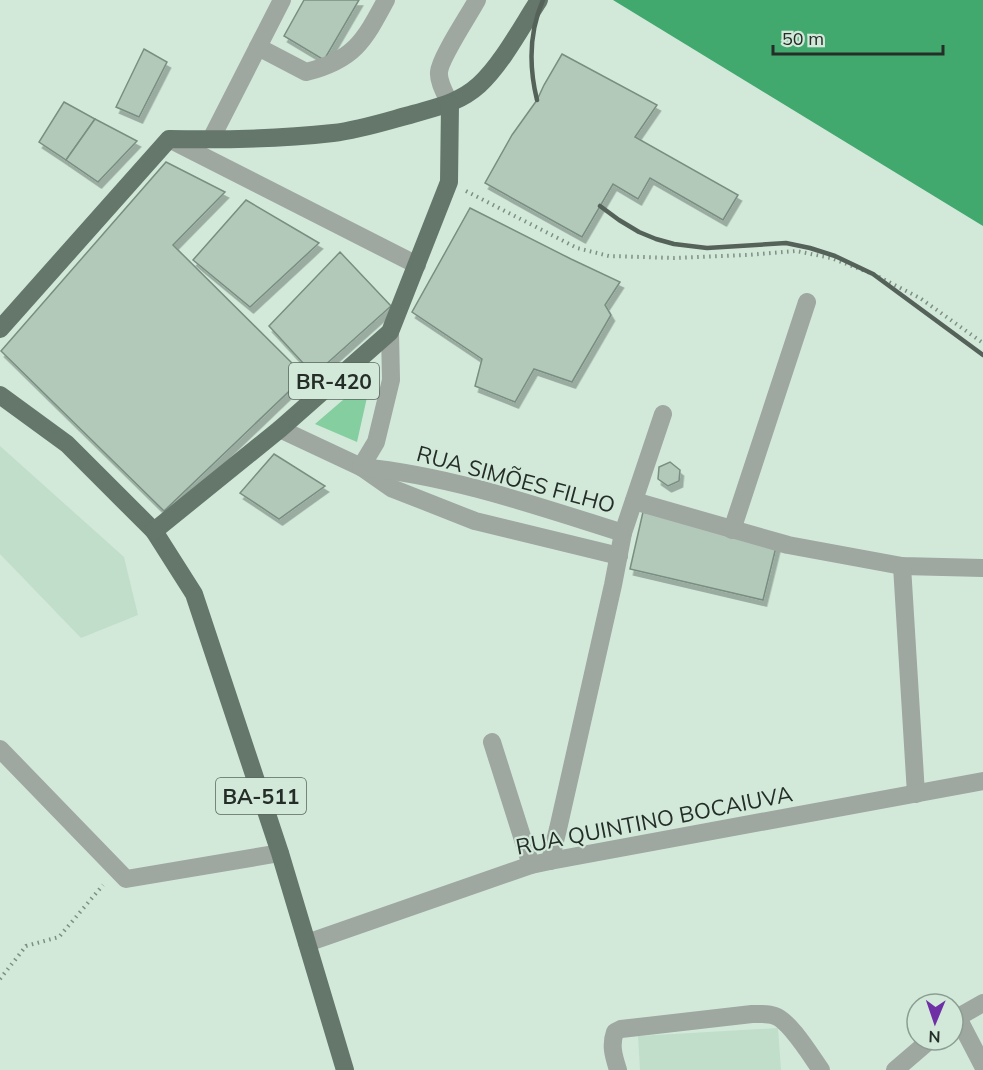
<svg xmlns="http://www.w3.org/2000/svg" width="983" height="1070" viewBox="0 0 983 1070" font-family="Mulish,sans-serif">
  <defs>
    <filter id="shadow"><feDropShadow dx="3.5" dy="6" stdDeviation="0" flood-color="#0004"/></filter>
  </defs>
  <rect width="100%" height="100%" fill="#d2e9d9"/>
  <g fill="#c1decb">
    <polygon points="0,446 124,557 138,615 81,638 0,554"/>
    <polygon points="778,1028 781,1070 640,1070 638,1036"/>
  </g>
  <polygon fill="#84ce9f" points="372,375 357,442 315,424"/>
  <polygon fill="#41a86e" points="613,0 983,0 983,226"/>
  <g fill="#b2c9b9" stroke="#798e80" stroke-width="1.5" filter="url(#shadow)">
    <polygon points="304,0 359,0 324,60 284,36"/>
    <polygon points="144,49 167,62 139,117 116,107"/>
    <polygon points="562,54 657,105 635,137 738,195 723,220 650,178 638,199 613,184 582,237 485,183 512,135 537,100 544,85"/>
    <polygon points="64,102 95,119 66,160 39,142"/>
    <polygon points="95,119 137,141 98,182 66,160"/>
    <polygon points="166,162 225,192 173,245 305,376 164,511 1,351"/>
    <polygon points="246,200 319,243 250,307 193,260"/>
    <polygon points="470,208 571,259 620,282 605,305 611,315 572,382 534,369 515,402 475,386 482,359 412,312"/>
    <polygon points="340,252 391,306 314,375 269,326"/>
    <polygon points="274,454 325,486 279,519 240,493"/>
    <polygon points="670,462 680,470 679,481 668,486 658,479 659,467"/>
    <polygon points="643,512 777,543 763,600 630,569"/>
  </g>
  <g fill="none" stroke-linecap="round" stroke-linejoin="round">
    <g stroke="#7e8e83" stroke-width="4" stroke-dasharray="1.5 4.5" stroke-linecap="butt">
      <polyline points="466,191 577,248 609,256 674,258 747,255 796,251 831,258 873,274 920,298 983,343"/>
      <polyline points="0,979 26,946 59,937 103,885"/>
    </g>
    <g stroke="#9ea7a0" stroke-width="18">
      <path d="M258,47L306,72C354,60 364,41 386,0"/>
      <path d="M450,104C446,95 438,82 439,72C440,58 469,15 477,0"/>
      <polyline points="169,139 417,265"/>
      <polyline points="211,139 282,0"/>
      <polyline points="280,429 361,467 391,488 475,521 619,556"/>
      <path d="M361,467C452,476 537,506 623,533"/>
      <polyline points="361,467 376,442 391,380 390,332"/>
      <polyline points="634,501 788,545 902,566 983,568"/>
      <polyline points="732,530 807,302"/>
      <polyline points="902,566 916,794"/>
      <polyline points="492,742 531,865"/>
      <polyline points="0,749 126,879 280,853"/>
      <polyline points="550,861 558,829 613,585 623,533 663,414"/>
      <polyline points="307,943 531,865 550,861 983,781"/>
      <polyline points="957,1016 983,1066"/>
      <polyline points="953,1020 983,1003"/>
      <path d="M618,1070C614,1057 610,1046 615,1032L621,1029L752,1014C760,1014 768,1013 775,1016C790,1021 811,1056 821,1070"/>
      <polyline points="895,1070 930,1040"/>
    </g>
    <g stroke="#65766a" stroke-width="18">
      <path d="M0,329L169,139C222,140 279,139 333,133C360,130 387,121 413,114C437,107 459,103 479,85C502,64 522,26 539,0"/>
      <polyline points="0,395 67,444 154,531 194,594 280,853 345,1070"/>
      <polyline points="154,531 280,429 390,332 449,182 450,104"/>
    </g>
    <g stroke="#556259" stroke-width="4.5">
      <path d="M537,100C529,67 529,32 543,0"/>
      <polyline points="600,206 619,220 639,232 656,239 674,244 707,248 786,243 810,248 835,256 873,274 983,355"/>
    </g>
  </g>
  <g text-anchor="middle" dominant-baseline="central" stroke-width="4.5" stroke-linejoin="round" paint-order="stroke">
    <g fill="#d2e9d9" stroke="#58655c" stroke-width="1.5">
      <rect x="289" y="363" width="90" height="36" rx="4.5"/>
      <rect x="216" y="778" width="90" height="36" rx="4.5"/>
    </g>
    <g font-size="21" font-weight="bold" fill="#242d27">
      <text x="334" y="381">BR-420</text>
      <text x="261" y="796">BA-511</text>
    </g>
    <g font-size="22" fill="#242d27" stroke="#d2e9d9">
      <text transform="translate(516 479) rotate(15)">RUA SIMÕES FILHO</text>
      <text transform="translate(654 820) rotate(-11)">RUA QUINTINO BOCAIUVA</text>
    </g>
  </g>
  <g transform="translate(935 1022) rotate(182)"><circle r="28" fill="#d2e9d9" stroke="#8c9e92" stroke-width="1.5"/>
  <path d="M0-4.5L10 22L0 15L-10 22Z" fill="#7030a5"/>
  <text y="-9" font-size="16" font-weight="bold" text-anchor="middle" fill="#242d27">N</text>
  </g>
  <path d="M773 45v9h170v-9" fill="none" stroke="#242d27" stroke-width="3"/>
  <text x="782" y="45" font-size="18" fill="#242d27" stroke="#d2e9d9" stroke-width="4.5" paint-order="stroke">50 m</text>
</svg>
